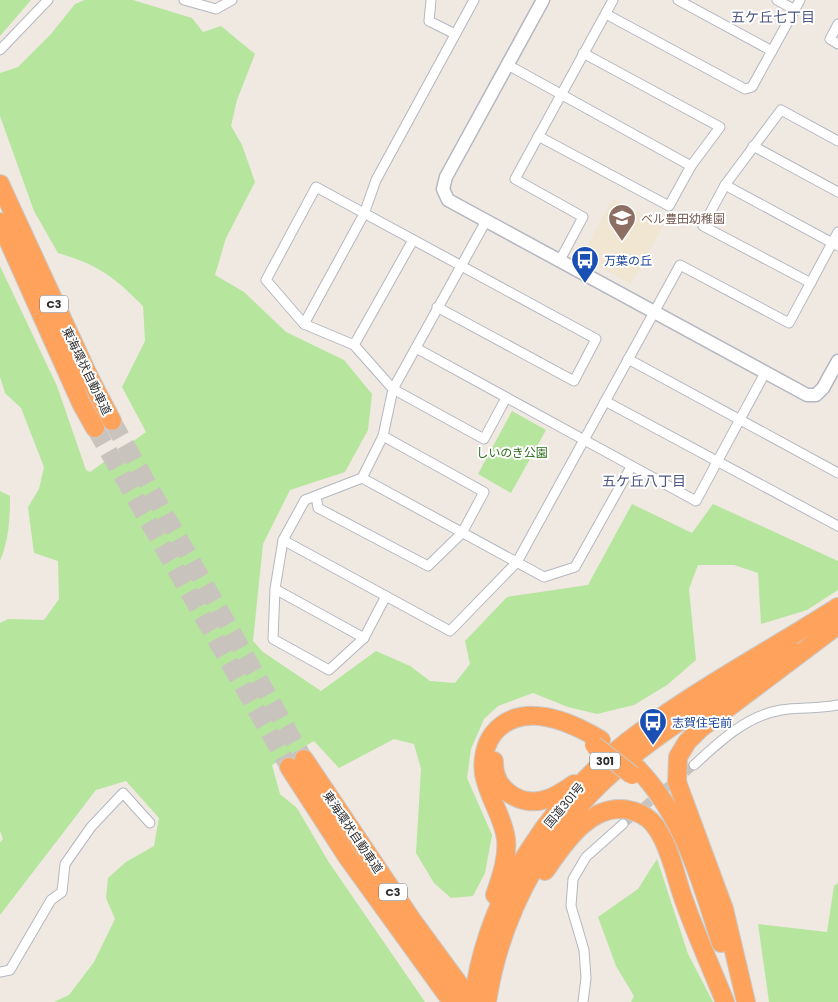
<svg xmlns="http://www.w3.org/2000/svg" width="838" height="1002" viewBox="0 0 838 1002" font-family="Poppins,'Noto Sans JP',sans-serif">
  <rect width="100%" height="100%" fill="#efe9e1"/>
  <polygon fill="#f0e6d1" points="613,199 663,226 631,284 581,257"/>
  <g fill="#b6e59e">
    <polygon points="0,0 31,0 0,36"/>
    <path d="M85,0H133L192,18L203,32L221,26L255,54L237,100L231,126L242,145L255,182L226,238L215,275L244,292L286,332L344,360L372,394L368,430L345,472L290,490L263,544L253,641L263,652L321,691L376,651L410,666L430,681L455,683L470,664L465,641L507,597L588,585L632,504L692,533L713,504L838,561V590L807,610L761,624L758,573L734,565H698L689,589L696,660L667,685L634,705L597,714L568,707L533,693L498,706L484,719L471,749L467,778L492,835L485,873L473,896L451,898L434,883L416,853L421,769L414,744L394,739L339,768L314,741L272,765L280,794L297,808L328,861L425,1002H54L69,995L94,962L115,919L106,898L108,878L126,862L154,846L159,818L126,781L96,790L0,915V842L3,839L0,831V623L8,619L44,620L59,599L58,561L34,553L28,507L39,489L44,467L21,408L5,393L0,377V266L57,386L86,470L90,472L146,432L122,387L145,341L143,306C114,277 99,265 58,253L34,211L0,116V73L18,67L51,34L75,4Z"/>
    <polygon points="512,411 546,430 511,493 478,474"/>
    <path d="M0,491L10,496C10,519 9,539 0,561Z"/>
    <polygon points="657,859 688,954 713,1002 631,1002 634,996 616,966 598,917 638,889"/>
    <polygon points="838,883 838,1002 769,1002 758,924 827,932 834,886"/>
  </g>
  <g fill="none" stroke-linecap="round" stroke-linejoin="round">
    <polyline stroke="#c8c4bd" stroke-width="9" stroke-dasharray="9 4.5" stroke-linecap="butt" points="623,824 694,765"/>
    <g stroke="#c8c4bd" stroke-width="18" stroke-dasharray="18 9" stroke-linecap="butt">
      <polyline points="112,421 304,759"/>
      <polyline points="95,428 289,767"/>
    </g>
    <defs>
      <g id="street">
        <polyline points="184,0 216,9 232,0"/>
        <polyline points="431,0 429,21 455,34"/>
        <polyline points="678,0 772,51"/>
        <polyline points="777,0 795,10"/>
        <polyline points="606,14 745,89 752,87 800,0"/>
        <polyline points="838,24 830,39 838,44"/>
        <polyline points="0,50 48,0"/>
        <polyline points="508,65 691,166 720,127 583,53"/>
        <polyline points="538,136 669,206 691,166"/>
        <polyline points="753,146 838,192"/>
        <polyline points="725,185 838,246"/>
        <polyline points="560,260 583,217 515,179 613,0"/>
        <polyline points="811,283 703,226 725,185 781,110 838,141"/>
        <polyline points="437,307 574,381 596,339 316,187 266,280 304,324 354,345 393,389 484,439 506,398"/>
        <polyline points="304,324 364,214 376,180 474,0"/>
        <polyline points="354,345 413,240"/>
        <polyline points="416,348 696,501 765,373"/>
        <polyline points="628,359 838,473"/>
        <polyline points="605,401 838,526"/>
        <polyline points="362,478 544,577 575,567 631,467"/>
        <polyline points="316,496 318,508 428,566 462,533 484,492 383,436"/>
        <polyline points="283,540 450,631 517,562 680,265 789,323 838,232"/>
        <polyline points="275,589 364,638"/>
        <polyline points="386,596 364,638 329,670 273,639 275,589 283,540 305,500 362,478 383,436 393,389 486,221"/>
        <path d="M694,765C719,742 746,716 781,710C799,707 819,709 838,705"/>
        <polyline points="0,972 10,970 51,900 62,892 65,864 91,827 123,793 150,823"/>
        <polyline points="583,1002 586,978 584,950 571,906 573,879 586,857 623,824"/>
      </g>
      <polyline id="secondary" points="543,0 446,177 443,189 448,200 807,395 816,395 823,388 838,361"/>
      <g id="highway">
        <polyline points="0,184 90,379 112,421"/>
        <polyline points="0,222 81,403 95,428"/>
        <polyline points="304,759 412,920 472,1002"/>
        <path d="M494,761C493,789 520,808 547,799C557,796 565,790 574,784"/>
        <polyline points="289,767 348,858 452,1002"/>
        <path d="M637,768C685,818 700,880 721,943"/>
        <path d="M545,871C564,843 593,799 633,811C644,814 653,821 659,832C672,853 676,880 685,903C697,937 712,969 725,1002"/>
        <path d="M495,895C501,877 508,858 506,839C503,816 488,797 484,774C482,760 485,745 493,734C521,699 571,722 601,740"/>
        <path d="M473,1002C486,894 553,796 640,732C703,686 772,649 838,607"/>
        <path d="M487,1002C502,904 554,818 631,757C680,717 739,685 791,650"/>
        <polyline points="746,1002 724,909 677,782 678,757 687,742 701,728 838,625"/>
      </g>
    </defs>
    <use href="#street" stroke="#b4b7c1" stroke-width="11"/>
    <use href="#secondary" stroke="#b4b7c1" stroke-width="15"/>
    <use href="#highway" stroke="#c9c9c9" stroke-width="20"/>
    <use href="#street" stroke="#fff" stroke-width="9"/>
    <use href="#secondary" stroke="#fff" stroke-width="12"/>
    <use href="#highway" stroke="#ffa35c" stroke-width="18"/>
    <defs>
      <polyline id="highway-bridge" points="594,745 632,775"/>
    </defs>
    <use href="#highway-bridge" stroke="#c9c9c9" stroke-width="20" stroke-linecap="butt"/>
    <use href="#highway-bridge" stroke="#ffa35c" stroke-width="18"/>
  </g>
  <defs>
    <symbol id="school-pin" viewBox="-11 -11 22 30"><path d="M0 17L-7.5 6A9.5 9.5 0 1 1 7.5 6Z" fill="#8d6e63" stroke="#fff"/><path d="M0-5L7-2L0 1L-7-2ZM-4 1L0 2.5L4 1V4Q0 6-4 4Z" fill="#fff"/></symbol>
    <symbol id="bus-pin" viewBox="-11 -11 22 30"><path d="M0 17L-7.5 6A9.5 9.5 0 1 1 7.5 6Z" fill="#1a4fb4" stroke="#fff"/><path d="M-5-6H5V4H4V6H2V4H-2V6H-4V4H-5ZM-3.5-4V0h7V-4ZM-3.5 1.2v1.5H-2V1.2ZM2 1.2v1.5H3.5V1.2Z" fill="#fff"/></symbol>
  </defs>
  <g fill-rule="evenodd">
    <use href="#school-pin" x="606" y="202" width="32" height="43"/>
    <use href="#bus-pin" x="569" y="244" width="32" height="43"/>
    <use href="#bus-pin" x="637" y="706" width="32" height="43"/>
  </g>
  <g text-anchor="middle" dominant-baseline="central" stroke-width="4" stroke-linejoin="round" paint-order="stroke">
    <g fill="#fff" stroke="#6d6d6d" stroke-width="1">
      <rect x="40" y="295.5" width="28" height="17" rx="4"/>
      <rect x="590" y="752.5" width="30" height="17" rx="4"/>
      <rect x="379" y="883.5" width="28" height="17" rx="4"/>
    </g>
    <g font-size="11" font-weight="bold" fill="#2e2e2e">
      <text x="54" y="304">C3</text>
      <text x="605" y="761">301</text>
      <text x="393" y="892">C3</text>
    </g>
    <g font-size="12" fill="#785e54" stroke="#fff" text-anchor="start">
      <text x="641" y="218">ベル豊田幼稚園</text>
    </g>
    <g font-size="12" fill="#164399" stroke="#fff" text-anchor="start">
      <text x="604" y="260">万葉の丘</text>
      <text x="672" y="722">志賀住宅前</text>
    </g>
    <g font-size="12" fill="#2e2e2e" stroke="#fff">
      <text transform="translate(87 371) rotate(64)">東海環状自動車道</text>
      <text transform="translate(564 805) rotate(-50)">国道301号</text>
      <text transform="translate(353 832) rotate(56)">東海環状自動車道</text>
    </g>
    <g font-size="12" fill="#2c6e1b" stroke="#fff">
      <text x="512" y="452">しいのき公園</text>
    </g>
    <g font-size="14" fill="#4d5680" stroke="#fff">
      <text x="773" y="17">五ケ丘七丁目</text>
      <text x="644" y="481">五ケ丘八丁目</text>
    </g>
  </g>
</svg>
